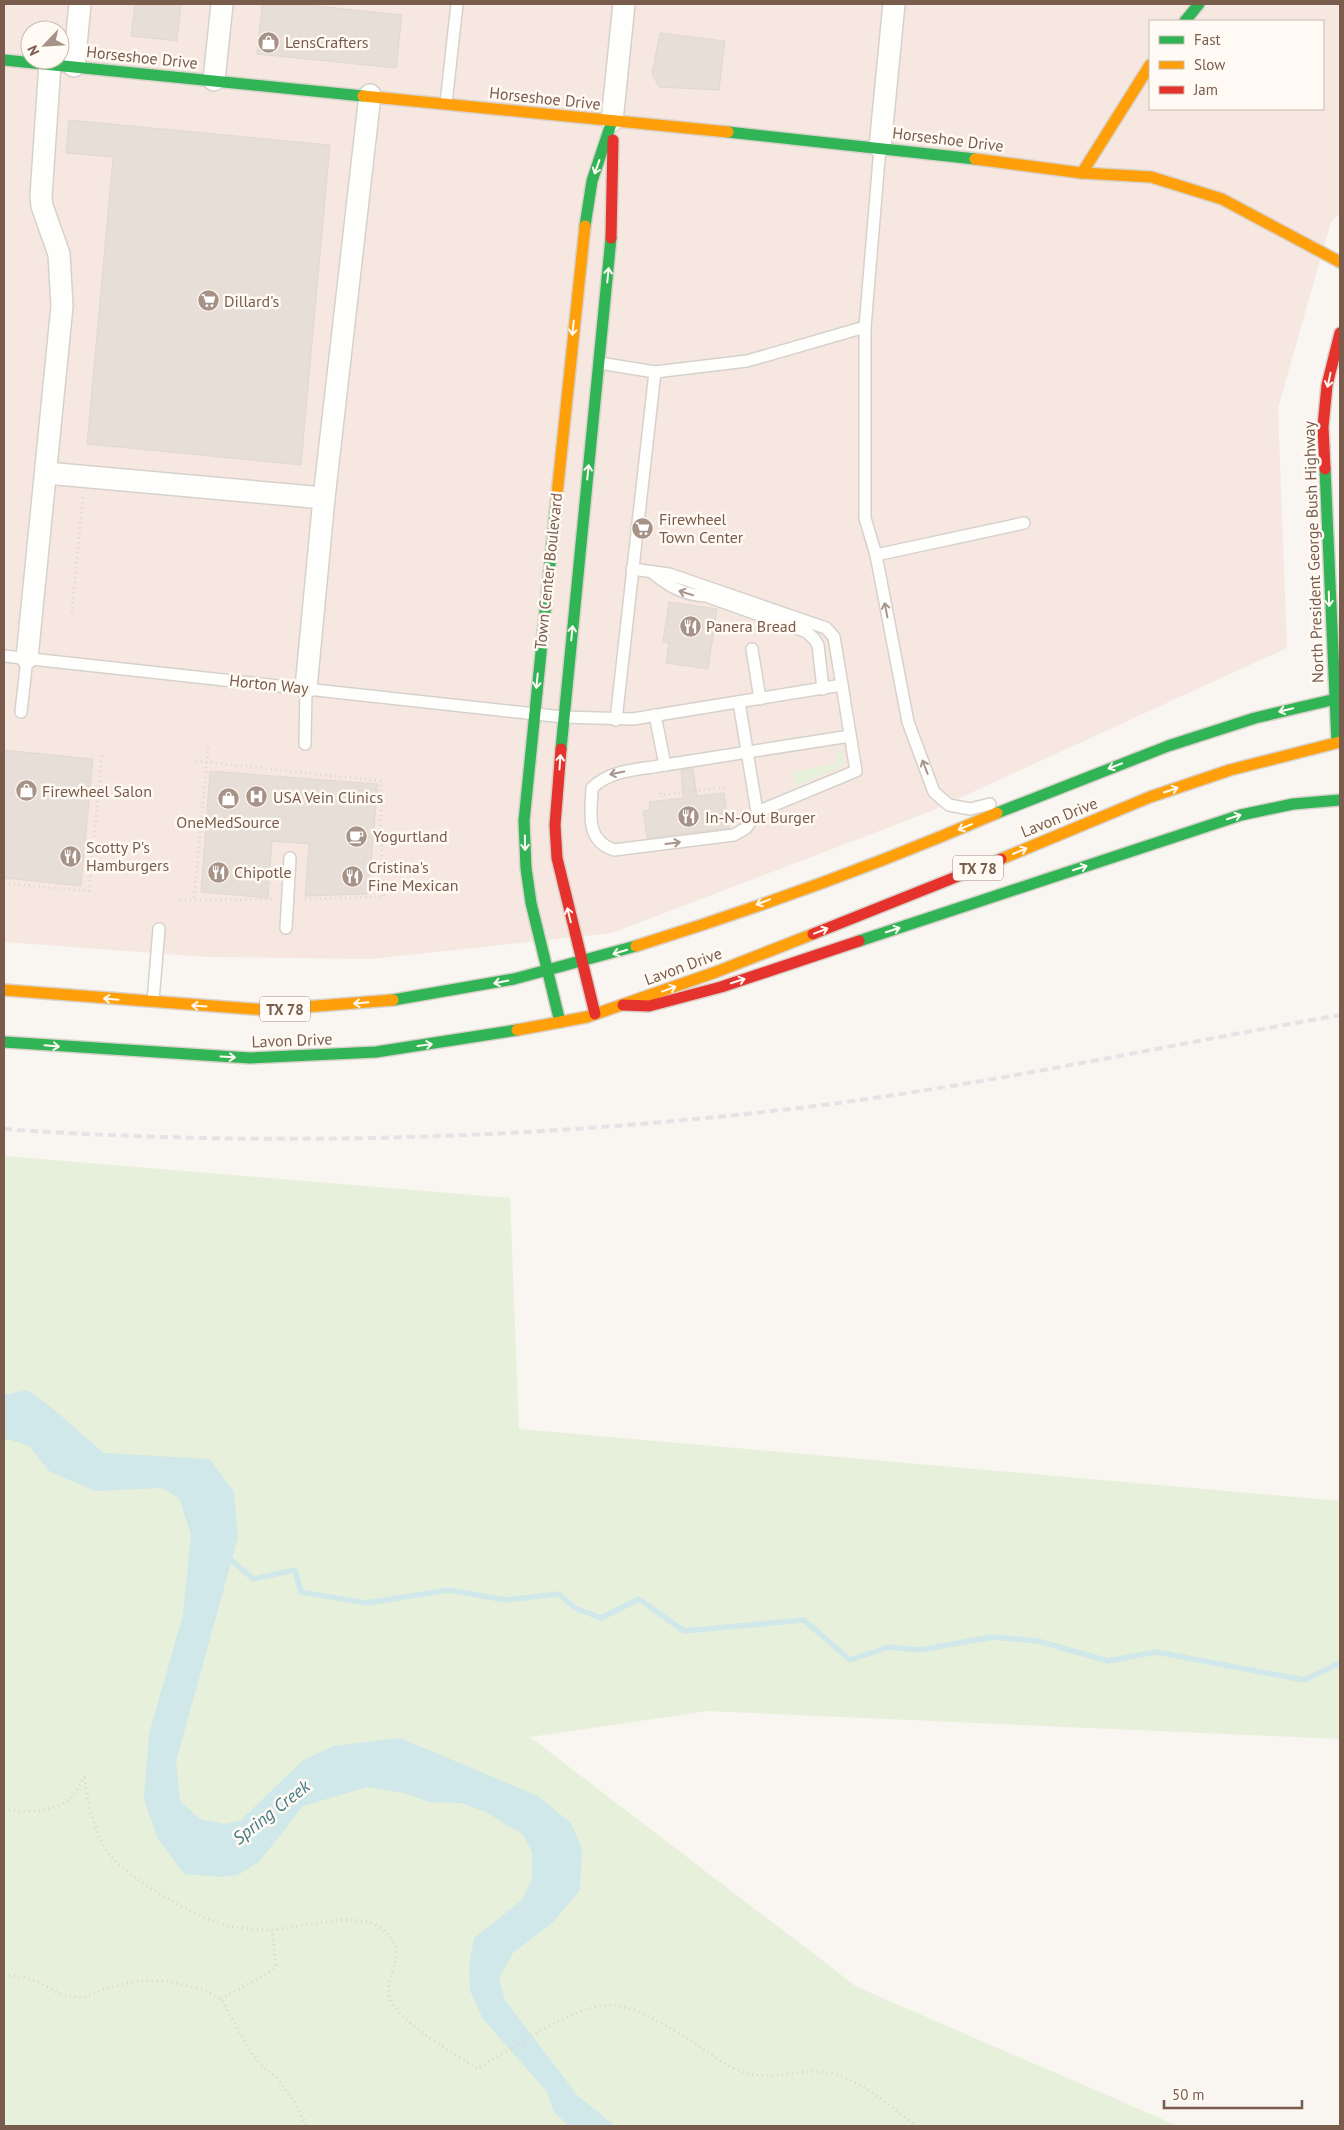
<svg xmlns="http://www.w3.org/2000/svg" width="1344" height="2130" viewBox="0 0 1344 2130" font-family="'PT Sans',sans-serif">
  <rect width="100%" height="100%" fill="#f9f5f0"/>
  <path fill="#f6e8e1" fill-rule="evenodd" d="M4,4H1340V213L1331,222L1278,408L1287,648L929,812L612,933L372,959L207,957L4,942ZM1150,21H1323V109H1150ZM30,30H60V60H30Z"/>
  <g fill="#e7f0db">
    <polygon points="839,749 844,758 844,766 796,786 793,772 837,763 836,751"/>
    <polygon points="4,1156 510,1198 519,1429 1340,1501 1340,1739 708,1711 530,1737 857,1987 1178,2126 4,2126"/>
  </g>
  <polygon fill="#d0e8ea" points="27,1390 52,1408 104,1453 210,1459 234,1492 238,1537 176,1762 180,1801 200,1819 225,1824 240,1821 302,1761 333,1746 400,1738 538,1796 571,1823 582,1848 580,1890 553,1922 513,1953 499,1979 505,2000 578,2096 615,2126 569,2126 554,2112 547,2092 483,2019 470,1991 469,1967 474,1938 522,1900 532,1879 532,1852 523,1835 486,1812 461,1803 429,1802 404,1793 368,1787 303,1806 259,1862 238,1875 222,1877 184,1874 158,1839 144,1800 149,1734 183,1615 191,1534 179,1498 162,1488 96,1491 50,1472 29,1446 8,1439 4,1441 4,1395"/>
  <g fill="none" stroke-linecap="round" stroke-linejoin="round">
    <polyline stroke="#d0e8ea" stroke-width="5.5" points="227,1556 253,1579 295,1570 301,1592 367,1603 448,1590 506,1600 559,1594 575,1608 601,1618 639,1599 684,1631 804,1620 850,1660 889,1647 920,1650 992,1637 1038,1641 1108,1661 1156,1652 1304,1680 1340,1663"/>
  </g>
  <g fill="#e6ded7" stroke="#e2d8d2">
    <polygon points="135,4 181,4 177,41 131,36"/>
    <polygon points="262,4 317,4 317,6 402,15 396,68 257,54"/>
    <polygon points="660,33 725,41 719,90 659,87 652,74"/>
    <polygon points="69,120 330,145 301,465 87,444 113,157 66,153"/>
    <polygon points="669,602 717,609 708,669 666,663 669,643 663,642"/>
    <polygon points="4,750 93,759 81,886 4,878"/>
    <polygon points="693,768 697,796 724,793 729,828 647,838 643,811 650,810 649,802 683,798 681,770"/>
    <polygon points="210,771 378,784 368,894 305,896 309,844 272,841 268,898 201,892"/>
  </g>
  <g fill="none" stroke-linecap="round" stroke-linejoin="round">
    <defs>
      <g id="lane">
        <polyline points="446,103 457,4"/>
        <polyline points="865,327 865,518 876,555 908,722 934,792 949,805 970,809 990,804"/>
        <polyline points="599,363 655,372 616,720"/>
        <polyline points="655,372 747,361 865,327 880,147"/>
        <polyline points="876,555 1024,523"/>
        <polyline points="632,569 669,574 826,628 834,637 842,685"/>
        <path d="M653,573C670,587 684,595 706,596L807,632L815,640L818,645L823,689"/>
        <polyline points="752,649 760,699"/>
        <path d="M4,656L563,717L633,719L842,685L856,771L757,812L746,828L734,835L614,850C585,840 591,814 592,788C611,769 639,770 665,765"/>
        <polyline points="739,702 757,812"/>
        <polyline points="21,712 27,658"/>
        <polyline points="655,715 665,765 850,736"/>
        <polyline points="305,744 306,688"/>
        <polyline points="286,928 290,858"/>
        <polyline points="153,1001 159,929"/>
      </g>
      <g id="street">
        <polyline points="74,66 80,4"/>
        <polyline points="214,80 222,4"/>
        <polyline points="612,121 624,4"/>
        <polyline points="880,147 894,4"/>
        <polyline points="46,473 324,498 306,688"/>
        <polyline points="324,498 370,95"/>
        <polyline points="27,658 62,306 59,254 42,206 41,196 50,64"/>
      </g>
      <g id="fast">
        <polyline points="1185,21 1199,4"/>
        <polyline points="4,60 363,96"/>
        <polyline points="728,132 975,159"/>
        <polyline points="585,226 592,181 612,121"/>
        <polyline points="1325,469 1337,742"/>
        <polyline points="556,504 524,821 526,868 531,903 560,1022"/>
        <polyline points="561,749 611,238"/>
        <polyline points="997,813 1168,746 1255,718 1340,698"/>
        <polyline points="859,941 1241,815 1293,804 1340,800"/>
        <polyline points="393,1000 514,979 636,946"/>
        <polyline points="4,1042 250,1058 376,1052 517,1030"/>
      </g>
      <g id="slow">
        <polyline points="363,96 728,132"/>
        <polyline points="975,159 1082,173 1151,177 1222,199 1340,262"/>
        <polyline points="1082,173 1150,65"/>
        <polyline points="556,504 585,226"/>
        <polyline points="1001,859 1150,797 1230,770 1340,742"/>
        <path d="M636,946C758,908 879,864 997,813"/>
        <polyline points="4,990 266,1010 393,1000"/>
        <polyline points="517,1030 587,1017 716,972 813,934"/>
      </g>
      <g id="jam">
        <polyline points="611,238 613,140"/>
        <polyline points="1325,469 1323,427 1327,385 1340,333"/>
        <polyline points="561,749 555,825 557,858 595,1014"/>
        <polyline points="813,934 1001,859"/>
        <polyline points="623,1005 649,1006 721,987 859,941"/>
      </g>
    </defs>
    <use href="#lane" stroke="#d7d1cb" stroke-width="14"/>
    <use href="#street" stroke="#d7d1cb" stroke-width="24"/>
    <use href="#fast" stroke="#d9d2cb" stroke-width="14"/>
    <use href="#slow" stroke="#d9d2cb" stroke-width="14"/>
    <use href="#jam" stroke="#d9d2cb" stroke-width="14"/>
    <g stroke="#dcd5d0" stroke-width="3" stroke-dasharray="1 4" stroke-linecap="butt">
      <polyline points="72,613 83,495"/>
      <polyline points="208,747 194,900 275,899"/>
      <polyline points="196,761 381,781 381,837 384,897 301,899"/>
      <polyline points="661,793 661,795 726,787"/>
      <polyline points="4,883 89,891 102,752"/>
      <polyline points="180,900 194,900"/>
      <path d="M4,1809C25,1813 52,1813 70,1799C76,1793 81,1782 85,1775C85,1796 95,1837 109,1854C131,1881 207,1926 242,1928C252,1929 262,1930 272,1930C304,1928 356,1909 382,1929C413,1953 382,1975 390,1999C398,2022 456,2054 477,2069C511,2050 571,2006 609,2005C632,2004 662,2024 682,2035C701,2046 719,2063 740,2071C768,2083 801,2067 830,2073C862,2080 890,2107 916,2126"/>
      <polyline points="4,1975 18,1976 37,1981 60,1994 82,1998 105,1989 135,1981 168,1981 202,1989 221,1999 249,2049 261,2065 277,2078 295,2103 307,2126"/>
      <polyline points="221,1999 268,1973 276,1965 272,1930"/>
    </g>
    <use href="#lane" stroke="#fefefd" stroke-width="11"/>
    <use href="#street" stroke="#fefefd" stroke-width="21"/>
    <use href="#fast" stroke="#30b455" stroke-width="11"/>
    <use href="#slow" stroke="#ff9f0a" stroke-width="11"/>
    <use href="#jam" stroke="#e5322d" stroke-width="11"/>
    <path stroke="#e6e3e7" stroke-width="4" stroke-dasharray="8 5" stroke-linecap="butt" d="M4,1129C271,1148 541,1139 807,1107C986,1085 1163,1046 1340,1015"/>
  </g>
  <defs><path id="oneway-shaft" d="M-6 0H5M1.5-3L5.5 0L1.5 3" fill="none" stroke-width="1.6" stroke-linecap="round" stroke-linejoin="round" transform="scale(1.25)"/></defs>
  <g stroke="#fffaf3">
    <use href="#oneway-shaft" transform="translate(597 167) rotate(109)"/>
    <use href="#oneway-shaft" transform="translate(608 275) rotate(-84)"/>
    <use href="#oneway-shaft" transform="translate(573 328) rotate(96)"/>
    <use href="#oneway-shaft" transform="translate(1329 380) rotate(102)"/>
    <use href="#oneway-shaft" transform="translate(588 472) rotate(-84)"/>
    <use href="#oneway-shaft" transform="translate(1329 599) rotate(88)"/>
    <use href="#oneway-shaft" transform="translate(572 633) rotate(-84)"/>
    <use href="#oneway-shaft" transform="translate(537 681) rotate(96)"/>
    <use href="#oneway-shaft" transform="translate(1286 710) rotate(167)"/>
    <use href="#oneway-shaft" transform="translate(560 762) rotate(-86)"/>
    <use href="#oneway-shaft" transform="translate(1115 766) rotate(159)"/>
    <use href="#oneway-shaft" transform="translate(1171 790) rotate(-19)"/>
    <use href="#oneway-shaft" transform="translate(1234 817) rotate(-18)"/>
    <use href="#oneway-shaft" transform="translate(965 827) rotate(157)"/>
    <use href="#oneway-shaft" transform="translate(525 843) rotate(89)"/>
    <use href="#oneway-shaft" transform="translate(1020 851) rotate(-23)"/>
    <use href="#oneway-shaft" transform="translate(1080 868) rotate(-18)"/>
    <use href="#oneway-shaft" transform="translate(763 902) rotate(159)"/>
    <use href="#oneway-shaft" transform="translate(569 915) rotate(-104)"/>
    <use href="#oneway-shaft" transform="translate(893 930) rotate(-18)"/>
    <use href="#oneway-shaft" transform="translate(821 931) rotate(-21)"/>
    <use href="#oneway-shaft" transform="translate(620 952) rotate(163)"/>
    <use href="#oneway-shaft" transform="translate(738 981) rotate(-18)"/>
    <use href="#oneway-shaft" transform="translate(501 982) rotate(169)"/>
    <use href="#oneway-shaft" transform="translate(669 989) rotate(-20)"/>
    <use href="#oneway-shaft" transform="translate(111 999) rotate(-175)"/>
    <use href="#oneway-shaft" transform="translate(361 1003) rotate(175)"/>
    <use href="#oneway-shaft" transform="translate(199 1006) rotate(-176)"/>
    <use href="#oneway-shaft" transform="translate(425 1045) rotate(-8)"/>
    <use href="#oneway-shaft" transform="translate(52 1046) rotate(5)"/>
    <use href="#oneway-shaft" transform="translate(228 1057) rotate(3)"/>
  </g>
  <g stroke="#a8958b">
    <use href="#oneway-shaft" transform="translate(686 593) rotate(-163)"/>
    <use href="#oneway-shaft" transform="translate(886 610) rotate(-101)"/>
    <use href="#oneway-shaft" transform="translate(925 767) rotate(-111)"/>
    <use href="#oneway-shaft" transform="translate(617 773) rotate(168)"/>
    <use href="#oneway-shaft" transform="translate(673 843) rotate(-7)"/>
  </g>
  <defs>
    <symbol id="shop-disc" viewBox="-11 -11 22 22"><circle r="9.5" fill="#a69286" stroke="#fffaf3"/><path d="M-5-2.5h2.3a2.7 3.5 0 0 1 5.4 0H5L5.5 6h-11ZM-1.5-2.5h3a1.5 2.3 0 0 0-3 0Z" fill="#fff"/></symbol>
    <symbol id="supermarket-disc" viewBox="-11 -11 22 22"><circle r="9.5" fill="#a69286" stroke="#fffaf3"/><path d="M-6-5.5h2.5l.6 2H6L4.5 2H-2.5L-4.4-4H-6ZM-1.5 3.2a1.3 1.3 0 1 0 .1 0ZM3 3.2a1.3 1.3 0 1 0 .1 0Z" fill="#fff"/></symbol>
    <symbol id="restaurant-disc" viewBox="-11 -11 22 22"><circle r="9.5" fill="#a69286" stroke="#fffaf3"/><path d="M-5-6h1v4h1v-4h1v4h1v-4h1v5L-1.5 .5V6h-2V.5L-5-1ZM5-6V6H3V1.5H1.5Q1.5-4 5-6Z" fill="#fff"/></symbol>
    <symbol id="hospital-disc" viewBox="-11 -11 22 22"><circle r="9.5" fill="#a69286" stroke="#fffaf3"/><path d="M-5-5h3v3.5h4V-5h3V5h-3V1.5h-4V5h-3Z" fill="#fff"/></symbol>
    <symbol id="cafe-disc" viewBox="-11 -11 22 22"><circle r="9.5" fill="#a69286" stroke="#fffaf3"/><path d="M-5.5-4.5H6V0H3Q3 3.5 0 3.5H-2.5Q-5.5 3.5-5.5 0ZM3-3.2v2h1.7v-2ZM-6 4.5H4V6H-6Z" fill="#fff"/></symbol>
  </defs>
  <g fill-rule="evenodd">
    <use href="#shop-disc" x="256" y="30" width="25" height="25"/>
    <use href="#supermarket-disc" x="196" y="288" width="25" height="25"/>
    <use href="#supermarket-disc" x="630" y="516" width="25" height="25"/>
    <use href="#restaurant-disc" x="678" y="614" width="25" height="25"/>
    <use href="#shop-disc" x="14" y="778" width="25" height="25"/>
    <use href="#hospital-disc" x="244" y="784" width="25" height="25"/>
    <use href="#shop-disc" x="216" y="786" width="25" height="25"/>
    <use href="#restaurant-disc" x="676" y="804" width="25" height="25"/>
    <use href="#cafe-disc" x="344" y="824" width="25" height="25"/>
    <use href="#restaurant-disc" x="58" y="844" width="25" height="25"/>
    <use href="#restaurant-disc" x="206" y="860" width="25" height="25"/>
    <use href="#restaurant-disc" x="340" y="864" width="25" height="25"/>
  </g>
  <g text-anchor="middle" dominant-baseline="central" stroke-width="5" stroke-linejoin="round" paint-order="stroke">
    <g fill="#fffaf3" stroke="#a28b7f" stroke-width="1">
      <rect x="953" y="855.5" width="50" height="25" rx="4"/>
      <rect x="260" y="996.5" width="50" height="25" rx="4"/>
    </g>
    <g font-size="15" font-weight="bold" fill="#7a5c4d">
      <text x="978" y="868">TX 78</text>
      <text x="285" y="1009">TX 78</text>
    </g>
    <g font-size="16" fill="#7a5c4d" stroke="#fffaf3" text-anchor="start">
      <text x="285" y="42">LensCrafters</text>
      <text x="224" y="301">Dillard's</text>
      <text x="659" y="519">Firewheel<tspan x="659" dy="18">Town Center</tspan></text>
      <text x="706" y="626">Panera Bread</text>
      <text x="42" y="791">Firewheel Salon</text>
      <text x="273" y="797">USA Vein Clinics</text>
      <text x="705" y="817">In-N-Out Burger</text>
      <text x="228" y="822" text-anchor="middle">OneMedSource</text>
      <text x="373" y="836">Yogurtland</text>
      <text x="86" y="847">Scotty P's<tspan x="86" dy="18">Hamburgers</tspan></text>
      <text x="368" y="867">Cristina's<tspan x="368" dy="18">Fine Mexican</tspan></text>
      <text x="234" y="872">Chipotle</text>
    </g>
    <g font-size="16" fill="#7a5c4d" stroke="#fffaf3">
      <text transform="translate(142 57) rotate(6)">Horseshoe Drive</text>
      <text transform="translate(545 98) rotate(6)">Horseshoe Drive</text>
      <text transform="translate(948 139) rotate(7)">Horseshoe Drive</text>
      <text transform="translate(1313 552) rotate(-92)">North President George Bush Highway</text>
      <text transform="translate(548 571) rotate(-84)">Town Center Boulevard</text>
      <text transform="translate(269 684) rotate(6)">Horton Way</text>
      <text transform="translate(1059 817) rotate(-22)">Lavon Drive</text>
      <text transform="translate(683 966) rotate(-20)">Lavon Drive</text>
      <text transform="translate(292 1040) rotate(-2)">Lavon Drive</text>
    </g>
    <g font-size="18" font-style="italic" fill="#437c86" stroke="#fffaf3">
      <text transform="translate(271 1812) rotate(-38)">Spring Creek</text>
    </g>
  </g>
  <rect width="1344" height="2130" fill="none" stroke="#7a5c4d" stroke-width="10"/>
  <rect x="1149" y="20" width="175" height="90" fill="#fffaf3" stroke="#cabbb1"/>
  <rect x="1159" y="36" width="25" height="8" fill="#30b455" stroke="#cabbb1"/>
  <text x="1194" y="45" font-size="15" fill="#7a5c4d">Fast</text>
  <rect x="1159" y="61" width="25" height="8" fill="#ff9f0a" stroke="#cabbb1"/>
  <text x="1194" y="70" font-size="15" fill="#7a5c4d">Slow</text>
  <rect x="1159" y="86" width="25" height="8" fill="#e5322d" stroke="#cabbb1"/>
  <text x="1194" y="95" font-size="15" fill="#7a5c4d">Jam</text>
  <g transform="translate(45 45) rotate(245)"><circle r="24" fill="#fffaf3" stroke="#cabbb1"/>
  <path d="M0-4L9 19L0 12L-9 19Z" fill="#a69286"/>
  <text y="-8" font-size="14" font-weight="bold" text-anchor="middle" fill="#7a5c4d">N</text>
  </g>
  <path d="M1164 2100v8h138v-8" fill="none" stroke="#7a5c4d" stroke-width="2.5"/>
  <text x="1172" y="2100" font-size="15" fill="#7a5c4d" stroke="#fffaf3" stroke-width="4" paint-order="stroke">50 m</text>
</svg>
